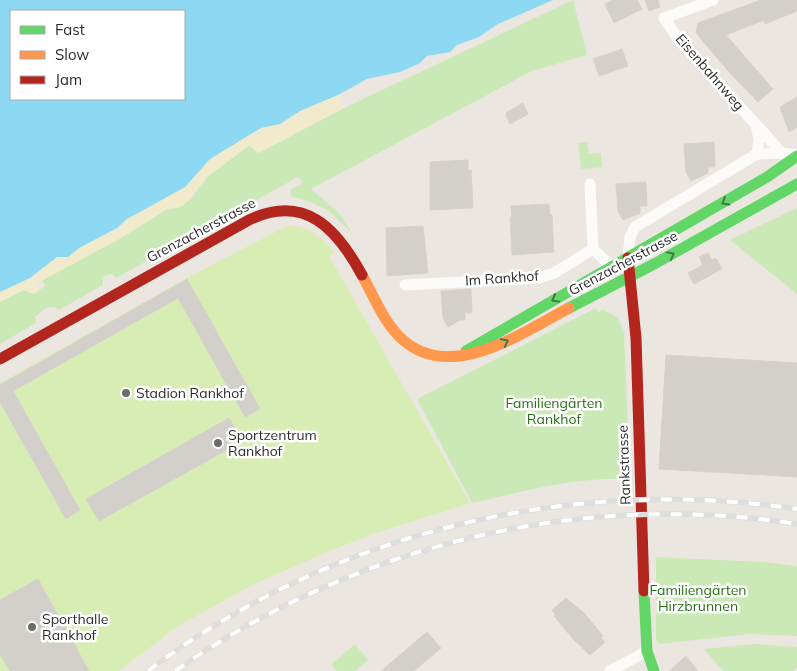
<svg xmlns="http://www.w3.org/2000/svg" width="797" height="671" viewBox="0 0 797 671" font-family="Mulish,sans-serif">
  <rect width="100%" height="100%" fill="#ebe6e0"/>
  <g fill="#cbe9b6">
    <polygon points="573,0 587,55 532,71 311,189 340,214 351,232 329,211 313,203 290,196 291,189 303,183 298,177 116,278 112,274 106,275 103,278 103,285 59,310 55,307 46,308 35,317 36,323 0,344 0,302 24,290 34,294 45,286 42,280 121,238 167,209 177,208 191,199 207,177 250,145 259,153 344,108"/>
    <polygon points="587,142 589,154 601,153 602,167 581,169 578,143"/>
    <polygon points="797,208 797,294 730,240"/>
    <path d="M596,308L598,312L603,310L617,317L624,332L630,479C576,477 524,491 472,503L417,399Z"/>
    <polygon points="656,557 763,562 797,566 797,636 749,634 659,644 656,640"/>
    <polygon points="355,644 368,660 355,671 337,671 331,665"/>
    <polygon points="755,644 797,647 797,668 794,671 723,671 704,649"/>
  </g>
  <polygon fill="#f2eacc" points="338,95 344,108 258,153 249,145 207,177 183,206 167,209 121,238 36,284 39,290 34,294 24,290 0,302 0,292 31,278 57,257 68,256 79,248 117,228 127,219 185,187 210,159 261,128 280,124 300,111"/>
  <path fill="#d8edb3" d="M287,226C308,225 322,237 334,252L329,256L470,503L376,533L327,552L252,585L178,626L119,671H0V383L187,278Z"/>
  <path fill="#8dd9f3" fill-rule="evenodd" d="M0,0H553L498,24L479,37L457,45L450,52L427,56L420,63L400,72L367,79L338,95L300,111L280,124L261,128L210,159L185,187L127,219L117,228L79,248L68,257H57L30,278L0,292ZM11,11H184V99H11Z"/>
  <g fill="#d3d0cc" stroke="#d5d2cc">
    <polygon points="613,0 637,0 642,9 614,23 605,4"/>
    <polygon points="645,0 658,0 660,7 649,11"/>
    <polygon points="761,0 797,0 797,11 765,24 764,20 726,35 773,89 758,102 728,71 696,33 698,23"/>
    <polygon points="622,49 628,66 599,76 593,59"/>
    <polygon points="797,97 797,127 789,132 780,107"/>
    <polygon points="523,103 528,114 510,124 506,115 507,112"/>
    <polygon points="714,142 715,167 708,167 708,173 691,181 686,172 684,144"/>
    <polygon points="468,160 468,171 471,170 473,208 430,210 430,162"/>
    <polygon points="646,182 647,206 640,206 640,213 623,220 618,211 616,184"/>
    <polygon points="549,204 550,215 552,215 554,252 512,255 510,217 512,217 511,206"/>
    <polygon points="423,226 428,273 387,276 386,228"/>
    <polygon points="708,253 712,260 716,258 722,269 694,284 688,273 703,265 699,257"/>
    <polygon points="187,279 260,409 245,417 178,298 13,391 80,510 66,519 0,402 0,385"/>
    <polygon points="471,289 472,313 465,313 465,320 460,320 448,327 443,318 441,291"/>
    <polygon points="666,355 797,363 797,477 659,469"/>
    <polygon points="229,418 243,441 99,521 86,499"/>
    <polygon points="38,579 89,671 10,671 0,654 0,600"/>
    <polygon points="566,598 584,613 603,636 601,638 605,642 590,655 573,639 554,616 556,615 552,610"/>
    <polygon points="427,632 441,648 414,671 381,671"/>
    <polygon points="686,656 698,671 669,671"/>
  </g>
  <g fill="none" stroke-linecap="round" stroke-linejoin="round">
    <g stroke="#fcfbfa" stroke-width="11">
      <polyline points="713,0 664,18 680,41 782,153 797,155"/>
      <polyline points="757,154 782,153"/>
      <polyline points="590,184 593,249 612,267"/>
      <polyline points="628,258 630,237 635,227 757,154 759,139 756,125"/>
      <polyline points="405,285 539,278 554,273 593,249"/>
      <polyline points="610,671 647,651"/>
    </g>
    <g stroke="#63d668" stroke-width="11">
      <polyline points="569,308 656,263 797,184"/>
      <polyline points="466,351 767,177 797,156"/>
      <polyline points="644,591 647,651 654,671"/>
    </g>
    <path stroke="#ff974d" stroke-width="11" d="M362,275C374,297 384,323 403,340C452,383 523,332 569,308"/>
    <g stroke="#b3261e" stroke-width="11">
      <polyline points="628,258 636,338 644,591"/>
      <path d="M0,359L249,220C305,193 337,229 362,275"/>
    </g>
    <defs>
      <g id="rail">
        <path d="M148,671C331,532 571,475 797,509"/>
        <path d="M175,671C356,545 578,490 797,524"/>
      </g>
    </defs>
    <use href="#rail" stroke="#dededf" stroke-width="5.5"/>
    <use href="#rail" stroke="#fff" stroke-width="4" stroke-dasharray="11" stroke-linecap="butt"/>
  </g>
  <defs><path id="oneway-chevron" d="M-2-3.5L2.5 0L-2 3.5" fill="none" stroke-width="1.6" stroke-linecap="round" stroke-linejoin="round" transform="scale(1.25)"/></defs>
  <g stroke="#447846">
    <use href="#oneway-chevron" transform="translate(725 202) rotate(150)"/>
    <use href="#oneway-chevron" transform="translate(671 255) rotate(-29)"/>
    <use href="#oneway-chevron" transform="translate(555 299) rotate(151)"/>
    <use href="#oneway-chevron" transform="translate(505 342) rotate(-27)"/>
  </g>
  <g fill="#6e6c6a" stroke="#fff" stroke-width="2">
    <circle cx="126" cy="393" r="5"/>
    <circle cx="218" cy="443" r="5"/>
    <circle cx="32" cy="627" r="5"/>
  </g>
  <g text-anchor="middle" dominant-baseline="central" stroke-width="5" stroke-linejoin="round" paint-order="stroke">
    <g font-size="14" fill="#2b2b2b" stroke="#fff">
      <text transform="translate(710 72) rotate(49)">Eisenbahnweg</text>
      <text transform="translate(201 230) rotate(-28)">Grenzacherstrasse</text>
      <text transform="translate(623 263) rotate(-28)">Grenzacherstrasse</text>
      <text transform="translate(502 278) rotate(-4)">Im Rankhof</text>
      <text transform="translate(624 465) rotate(-92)">Rankstrasse</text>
    </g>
    <g font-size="14" fill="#2b2b2b" stroke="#fff" text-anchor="start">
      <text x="136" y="393">Stadion Rankhof</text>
      <text x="228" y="435">Sportzentrum<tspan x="228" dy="16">Rankhof</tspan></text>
      <text x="42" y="619">Sporthalle<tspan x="42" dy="16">Rankhof</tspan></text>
    </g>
    <g font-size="14" fill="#277113" stroke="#fff">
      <text x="554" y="403">Familiengärten<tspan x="554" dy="16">Rankhof</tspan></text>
      <text x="698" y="590">Familiengärten<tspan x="698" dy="16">Hirzbrunnen</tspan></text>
    </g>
  </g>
  <rect x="10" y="10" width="175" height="90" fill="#ffffff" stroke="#aaaaaa"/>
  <rect x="20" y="26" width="25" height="8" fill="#63d668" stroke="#aaaaaa"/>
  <text x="55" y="35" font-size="15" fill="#2b2b2b">Fast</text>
  <rect x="20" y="51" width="25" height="8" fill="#ff974d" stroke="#aaaaaa"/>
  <text x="55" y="60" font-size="15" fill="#2b2b2b">Slow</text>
  <rect x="20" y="76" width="25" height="8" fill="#b3261e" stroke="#aaaaaa"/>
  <text x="55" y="85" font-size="15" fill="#2b2b2b">Jam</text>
</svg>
